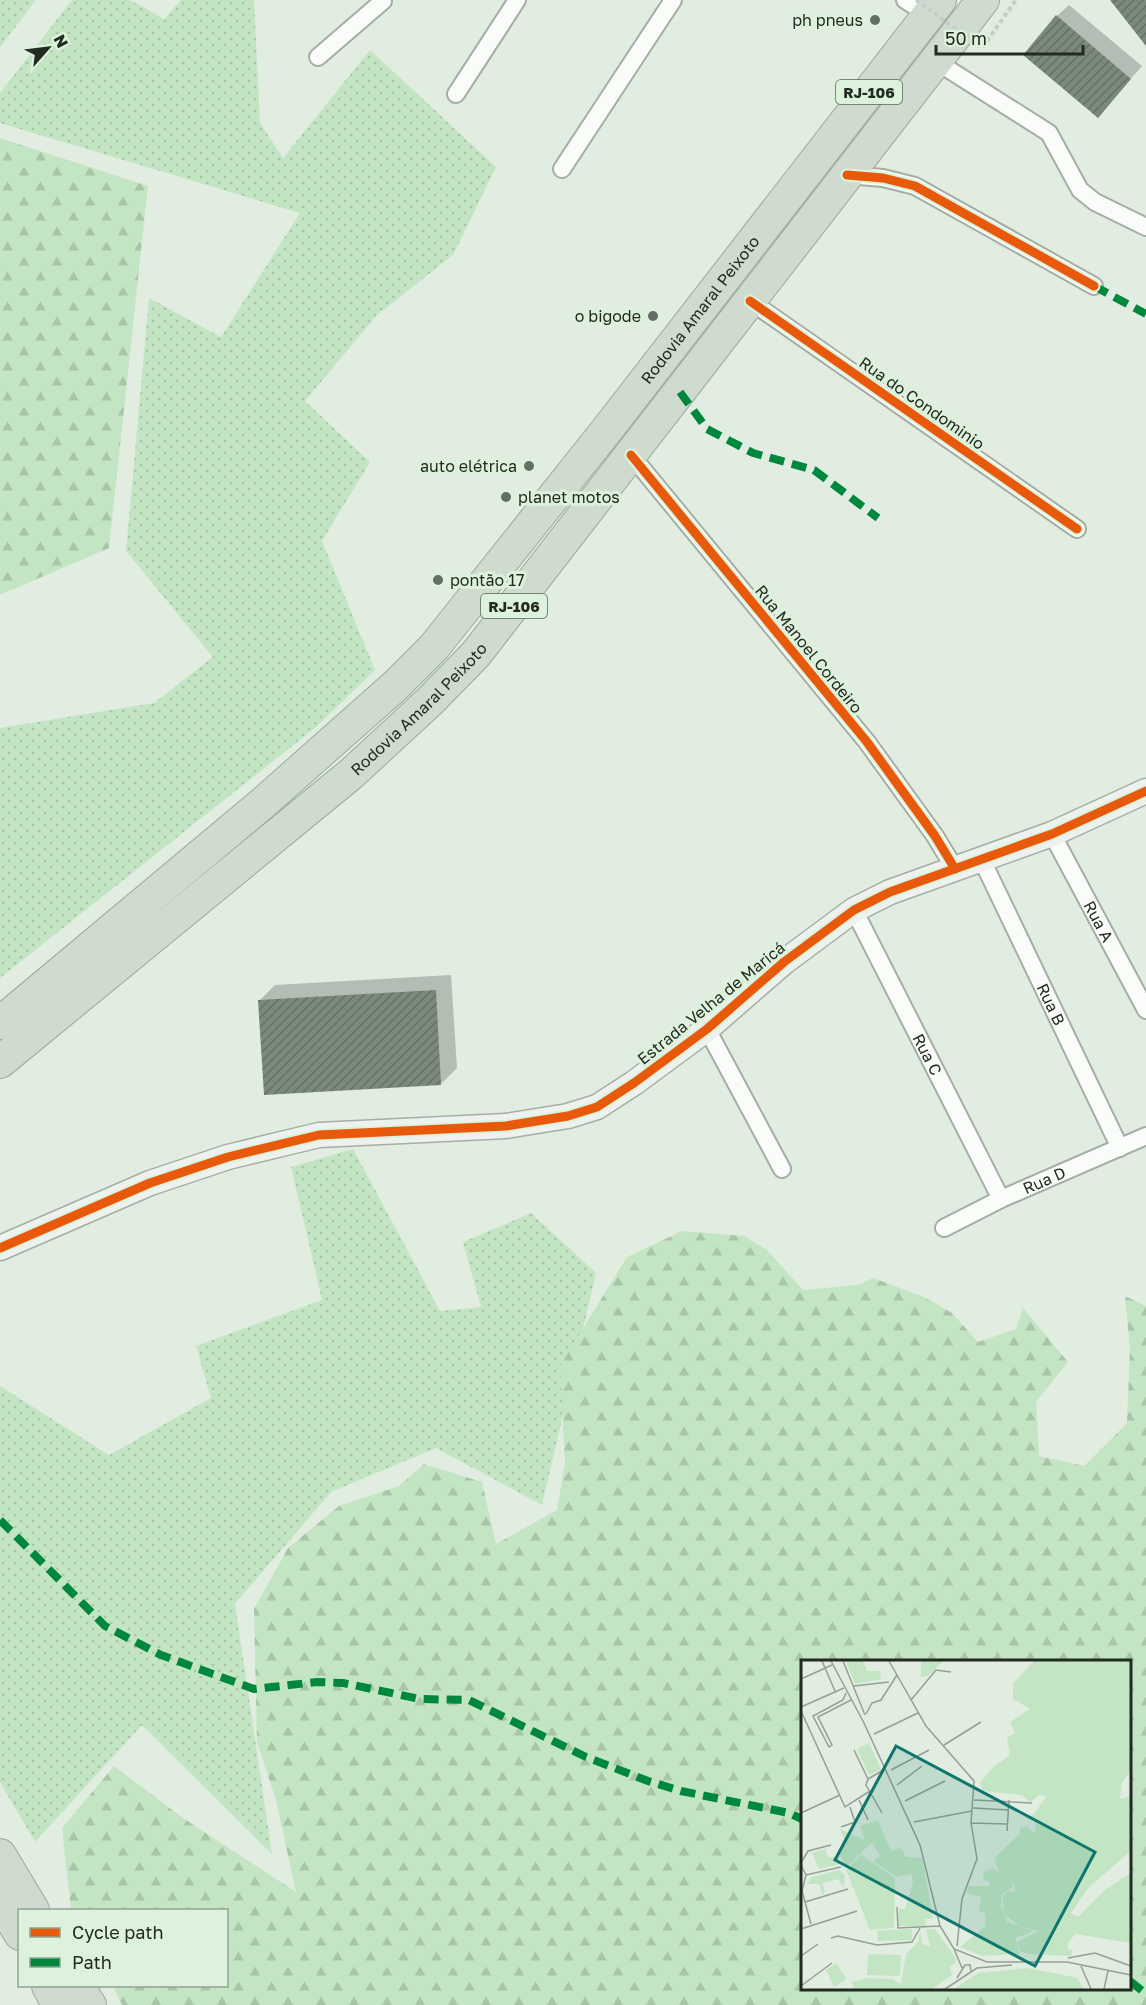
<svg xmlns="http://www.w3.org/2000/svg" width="1146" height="2005" viewBox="0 0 1146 2005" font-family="'Golos Text',sans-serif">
  <defs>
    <pattern id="grass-dots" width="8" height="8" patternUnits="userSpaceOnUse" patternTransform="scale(1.5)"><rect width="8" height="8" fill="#c4e5c4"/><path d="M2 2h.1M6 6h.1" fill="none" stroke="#a8c5a8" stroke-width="1.8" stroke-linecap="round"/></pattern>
    <pattern id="forest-firs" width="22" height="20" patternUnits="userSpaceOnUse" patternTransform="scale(1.5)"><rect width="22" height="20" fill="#c4e5c4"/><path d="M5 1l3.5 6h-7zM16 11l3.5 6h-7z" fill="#a8c5a8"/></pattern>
    <pattern id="building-hatch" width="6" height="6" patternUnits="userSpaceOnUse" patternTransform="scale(1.5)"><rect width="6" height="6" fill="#7b897b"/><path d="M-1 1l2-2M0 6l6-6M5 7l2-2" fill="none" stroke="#647064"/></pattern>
  </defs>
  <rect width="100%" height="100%" fill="#e1ede1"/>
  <g fill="url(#grass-dots)">
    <polygon points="0,0 36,0 0,47"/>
    <polygon points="72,0 130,0 164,19 181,0 254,0 260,123 283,158 370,50 496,167 453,255 376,316 305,401 370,462 322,541 375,670 315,728 0,978 0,728 154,703 213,657 126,551 149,298 221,337 300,213 0,123 0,93"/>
    <polygon points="353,1149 440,1311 481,1307 463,1242 531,1213 596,1273 542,1505 436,1448 331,1492 235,1604 272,1854 142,1725 35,1842 0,1782 0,1386 109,1455 211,1398 196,1346 322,1300 291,1167"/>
  </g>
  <g fill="url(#forest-firs)" fill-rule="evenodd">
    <polygon points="0,138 148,186 109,548 0,595"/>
    <path d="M682,1231L744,1236L767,1250L803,1290L858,1285L873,1278L924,1297L952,1313L978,1342L1016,1329L1023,1308L1068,1362L1036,1402L1039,1456L1084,1466L1127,1423L1130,1349L1125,1296L1146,1306V2005H122L113,1986H226V1910H71L62,1828L114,1766L183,1818L296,1892L276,1800L257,1742L254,1609L288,1548L339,1506L399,1486L424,1464L482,1482L496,1544L557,1510L565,1463L560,1366L627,1257ZM802,1662H1130V1988H802Z"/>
  </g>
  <g fill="#0003">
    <polygon points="1069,5 1142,66 1098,116 1057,16"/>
    <polygon points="451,975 457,1068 441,1084 259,1001 275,985"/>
  </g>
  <g fill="url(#building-hatch)">
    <polygon points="1110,0 1146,0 1146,46"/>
    <polygon points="1056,15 1131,79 1098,118 1023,55"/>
    <polygon points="436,990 441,1085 264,1095 258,1000"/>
  </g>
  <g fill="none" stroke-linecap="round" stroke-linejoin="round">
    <defs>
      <g id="street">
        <polyline points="905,0 929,15"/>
        <polyline points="318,57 383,1"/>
        <polyline points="937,62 1049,133 1080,190 1095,202 1146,227"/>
        <polyline points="456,94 517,0"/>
        <polyline points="562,169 673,0"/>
        <polyline points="847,175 883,178 915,186 1094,286"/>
        <polyline points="750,301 1077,529"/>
        <polyline points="631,455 867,742 935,836 955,869"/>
        <path id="s1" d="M1052,834L1146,1010"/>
        <path id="s2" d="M982,860L1120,1148"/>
        <path id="s3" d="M854,910L1001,1199"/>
        <polyline points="707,1029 782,1169"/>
        <path id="s4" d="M944,1228L1001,1199L1146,1136"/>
      </g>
      <polyline id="secondary" points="0,1248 150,1183 228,1157 319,1135 506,1126 568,1116 597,1107 634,1083 707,1029 784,962 854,910 890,892 1052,834 1146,791"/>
      <g id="highway">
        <path id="s5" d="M0,1023L263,803L395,686L434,647L606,431L940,0"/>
        <path id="s6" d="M0,1062L351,774L429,702L476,654L983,0"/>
        <polyline points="0,1855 33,1910"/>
        <polyline points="0,1900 20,1934"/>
        <polyline points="48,1986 58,2005"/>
        <polyline points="78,1986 90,2005"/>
      </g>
    </defs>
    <use href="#street" stroke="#a5aea5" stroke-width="20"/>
    <use href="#secondary" stroke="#a5aea5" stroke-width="27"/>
    <use href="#highway" stroke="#9aaa9a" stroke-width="34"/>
    <use href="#street" stroke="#fafcfa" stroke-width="16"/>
    <use href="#secondary" stroke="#eef2ee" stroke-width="24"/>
    <use href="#highway" stroke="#cfdbcf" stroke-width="32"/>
    <polyline stroke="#c9cdc9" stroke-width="4" stroke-dasharray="4.5 3" stroke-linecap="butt" points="916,0 982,48 1016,0"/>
    <g stroke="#00873e" stroke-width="8" stroke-dasharray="15 8" stroke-linecap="butt">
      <polyline points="1094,286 1146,314"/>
      <polyline points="680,392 707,429 753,453 814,470 878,518"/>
      <polyline points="0,1520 105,1626 161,1655 254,1689 317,1682 343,1683 420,1699 469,1700 586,1757 648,1781 681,1791 789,1813 802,1819"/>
      <polyline points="1130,1981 1146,1994"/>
    </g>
    <defs>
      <g id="cycleway">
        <polyline points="847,175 883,178 915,186 1094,286"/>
        <polyline points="750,301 1077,529"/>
        <polyline points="631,455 867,742 935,836 955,869"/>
        <polyline points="0,1248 150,1183 228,1157 319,1135 506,1126 568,1116 597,1107 634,1083 707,1029 784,962 854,910 890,892 1052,834 1146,791"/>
      </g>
    </defs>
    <use href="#cycleway" stroke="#ddf2dc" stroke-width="13"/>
    <use href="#cycleway" stroke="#e8590c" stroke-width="9"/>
  </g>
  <g fill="#656e65" stroke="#ddf2dc" stroke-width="2">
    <circle cx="875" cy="20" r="6"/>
    <circle cx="653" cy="316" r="6"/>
    <circle cx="529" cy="466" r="6"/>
    <circle cx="506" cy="497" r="6"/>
    <circle cx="438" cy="580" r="6"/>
  </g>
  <g text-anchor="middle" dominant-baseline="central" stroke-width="6" stroke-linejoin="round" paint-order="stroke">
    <g fill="#ddf2dc" stroke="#5a665a" stroke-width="1.5">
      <rect x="836" y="80" width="66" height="24" rx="4.5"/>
      <rect x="481" y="594" width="66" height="24" rx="4.5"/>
    </g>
    <g font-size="15" font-weight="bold" fill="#222a22">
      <text x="869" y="92">RJ-106</text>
      <text x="514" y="606">RJ-106</text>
    </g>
    <g font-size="16" fill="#222a22" stroke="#ddf2dc" text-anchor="end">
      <text x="863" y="20">ph pneus</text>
      <text x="641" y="316">o bigode</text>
      <text x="517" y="466">auto elétrica</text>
      <text x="518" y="497" text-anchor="start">planet motos</text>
      <text x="450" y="580" text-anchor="start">pontão 17</text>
    </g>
    <g font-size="16" fill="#222a22" stroke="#ddf2dc">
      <text stroke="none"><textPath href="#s5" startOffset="1004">Rodovia Amaral Peixoto</textPath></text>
      <text transform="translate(922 403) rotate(35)">Rua do Condominio</text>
      <text transform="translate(809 649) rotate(51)">Rua Manoel Cordeiro</text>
      <text stroke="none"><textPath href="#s6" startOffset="548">Rodovia Amaral Peixoto</textPath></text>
      <text stroke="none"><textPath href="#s1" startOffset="99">Rua A</textPath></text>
      <text transform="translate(711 1003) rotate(-39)">Estrada Velha de Maricá</text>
      <text stroke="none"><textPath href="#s2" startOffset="160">Rua B</textPath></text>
      <text stroke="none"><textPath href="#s3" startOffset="162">Rua C</textPath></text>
      <text stroke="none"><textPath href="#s4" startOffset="111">Rua D</textPath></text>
    </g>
  </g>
  <g transform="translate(801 1660)">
    <rect width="330" height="330" fill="#e1ede1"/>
    <path d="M77,160L90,191L100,188L105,197L121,198L132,258L124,259L125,266H97L98,249H104L112,222L111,214L96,217L72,201L79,196L71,182L45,208L37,190L45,185L39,169L64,180L59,166ZM24,189L27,197H36L39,204L18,209L11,193ZM192,208L213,226L201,234L200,246L206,262L233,271L214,278L219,294L181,296L159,287L185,266L184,253L178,252L180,237L166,233L167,226H188L189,222L182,220L183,212ZM38,210L44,215L43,228L37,219L22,223L24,233L21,234L18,224H6L11,217ZM35,303L46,319L33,327L25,310ZM226,308L277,318L282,329H153L177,313Z" fill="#c4e5c4"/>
    <path d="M45,1H62L66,11H79L80,19L54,24ZM120,1H142L127,16L120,17ZM233,1H330V110L321,123L319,139L330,136V191L288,227L270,253L277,257L305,229L330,213V283L274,274L266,285L268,290L272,289L270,296L228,294L219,291L216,282L238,271L218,266L203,254L202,236L207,231L214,232V225L200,217L193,198L219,174V168L226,166L234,174L235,163L223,157L232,155L246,136L238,135L229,142L221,135L182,131L179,123L192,107L209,95L206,77L214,73L209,62L229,49L212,39V24ZM60,195L94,218L93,268L69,270L45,210ZM128,269H134L154,297L155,302L149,306L151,315L131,329H54L50,322L66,318L91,319L100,324L105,294L117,282L119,271L121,284L129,286L125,270Z" fill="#c4e5c4"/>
    <path d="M68,83L80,109L68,115L56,89ZM111,269V280L77,281L76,271ZM67,294L100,295L99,316L66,315Z" fill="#c4e5c4"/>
    <path fill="none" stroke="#959f95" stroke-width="1.5" d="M21,1L34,31M30,1L63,63L119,185L139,266L153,289L186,302H266L330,315M42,1L64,55M88,1L125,66L173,121L170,163L176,199L161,239L156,286M0,19L31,5M53,26L88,22M45,33L42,40L12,56L28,87L31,85L17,57L50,40M110,40L135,10L150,12M0,47L43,28M0,51L44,147L69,131M65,54L71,43L80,40L96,15M73,74L117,53M143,85L180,62M53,90L67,119M90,110L128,90M67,119L65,125L81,153M67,119L84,109M96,125L121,106M58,140L67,160M173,140L231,143M104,141L144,121M172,148L208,150M0,153L39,135M113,162L171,151M170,163L206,164M40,167L54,162L49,147M206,171L208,140M0,203L7,191L30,185M0,205L5,215L40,207M5,215L1,231L10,264M4,242L47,229M96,247L97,268L139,266M0,269L56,251M30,278L37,276L76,285L111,282L119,268M153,289L161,308M0,296L17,284M267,298L294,293L330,306M280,306L290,329M156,318L164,305H169L170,311M0,326L31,303M144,329L176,308L211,305M303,329L307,311"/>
    <path fill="#0f766e" fill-opacity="0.15" stroke="#0f766e" stroke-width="3" d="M95,86L294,192L234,306L34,200Z"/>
    <rect width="330" height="330" fill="none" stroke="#222a22" stroke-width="3"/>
  </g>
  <rect x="18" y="1909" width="210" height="78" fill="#ddf2dc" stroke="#92a292" stroke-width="1.5"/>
  <rect x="30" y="1928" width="30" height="9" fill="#e8590c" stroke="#92a292" stroke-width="1.5"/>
  <text x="72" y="1939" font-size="18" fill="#222a22">Cycle path</text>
  <rect x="30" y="1958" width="30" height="9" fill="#00873e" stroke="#92a292" stroke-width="1.5"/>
  <text x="72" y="1969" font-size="18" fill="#222a22">Path</text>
  <g transform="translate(48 48) rotate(62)" stroke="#ddf2dc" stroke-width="4.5" paint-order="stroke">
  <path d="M0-4.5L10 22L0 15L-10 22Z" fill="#222a22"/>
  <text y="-9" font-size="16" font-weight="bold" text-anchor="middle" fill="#222a22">N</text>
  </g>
  <path d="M936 45v9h147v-9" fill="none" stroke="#222a22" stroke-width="3"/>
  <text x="945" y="45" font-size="18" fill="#222a22" stroke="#ddf2dc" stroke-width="4.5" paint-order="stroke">50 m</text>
</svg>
